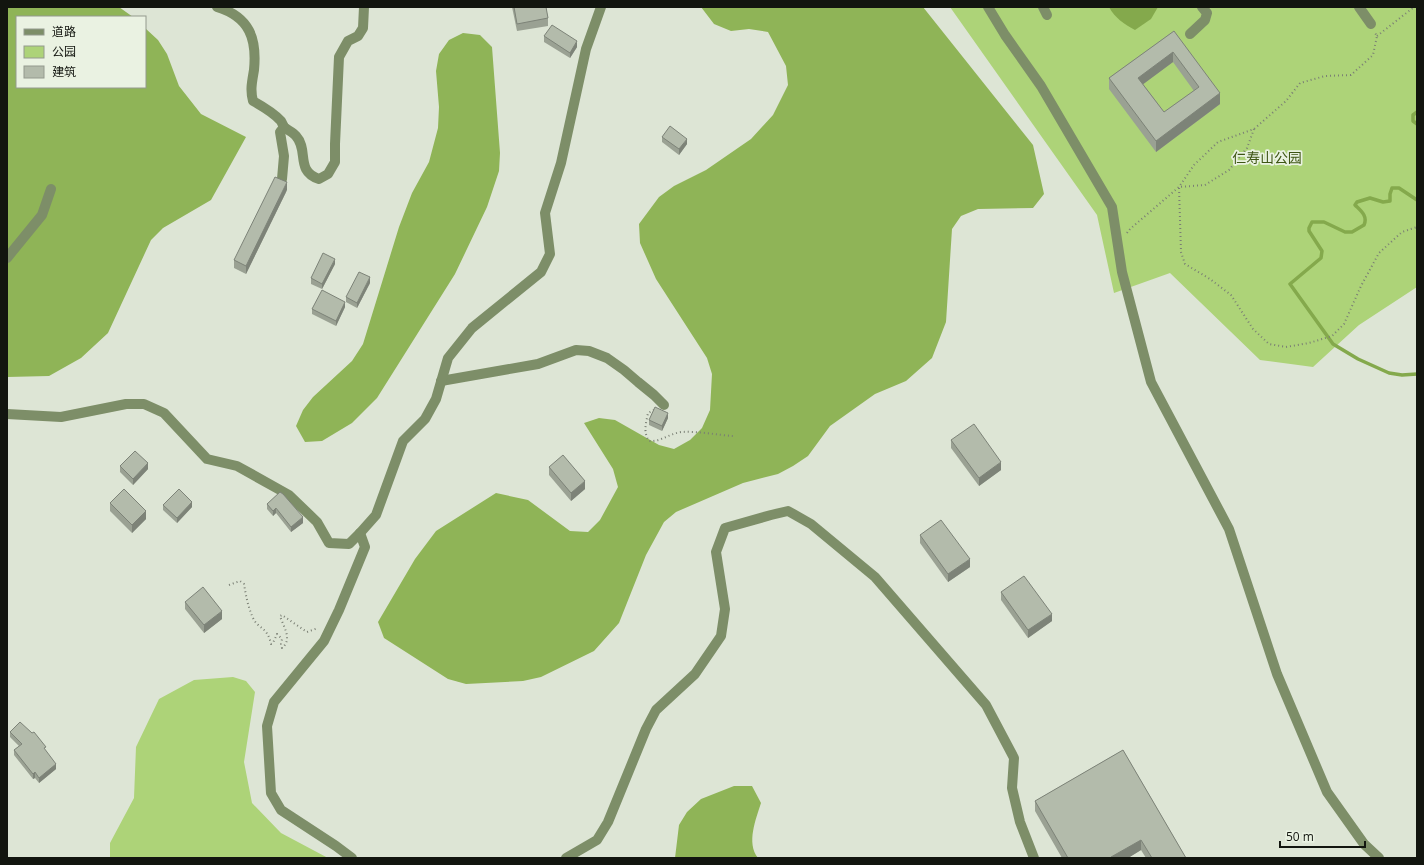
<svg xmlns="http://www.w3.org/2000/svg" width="1424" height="865" viewBox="0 0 1424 865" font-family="'Open Sans','Noto Sans SC',sans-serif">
  <rect width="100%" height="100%" fill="#dde5d5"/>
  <g fill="#add378">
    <polygon points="950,7 1417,7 1417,287 1359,325 1313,367 1260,360 1170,273 1114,293 1097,215"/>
    <polygon points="233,677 246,681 255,692 244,762 252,803 281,833 328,858 110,858 110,843 134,798 136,747 159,699 194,680"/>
  </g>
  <g fill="#8fb457">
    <polygon points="7,7 119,7 133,17 17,17 17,87 145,87 145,28 158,40 167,54 179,86 201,114 246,137 211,200 163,228 151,240 108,333 81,358 49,376 7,377"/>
    <polygon points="701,7 923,7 1033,145 1044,194 1033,208 978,209 961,216 952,229 946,322 932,358 906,381 875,394 830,426 808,456 793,466 778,474 743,483 676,512 664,522 646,555 619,623 594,651 541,677 523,681 466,684 448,679 384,638 378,622 415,559 436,531 496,493 528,500 570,531 588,532 600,520 618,487 613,469 584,423 599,418 615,420 659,445 674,449 690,440 702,428 710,410 712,374 707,358 656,279 640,243 639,224 659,197 674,186 706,170 751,139 773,115 788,85 786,66 768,32 749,29 731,31 714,24"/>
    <polygon points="463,33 480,35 492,47 500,153 499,171 487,207 455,274 377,398 352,423 322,441 305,442 296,426 303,410 313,397 352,361 363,344 399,227 412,193 429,162 438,128 439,107 436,71 439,54 449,40"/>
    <path d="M734,786H752L761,803C756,819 746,843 758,858H675L679,825L687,812L701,799Z"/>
  </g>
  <path fill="#84a94c" d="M1109,7H1158L1151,19L1135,30C1124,24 1115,18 1109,7Z"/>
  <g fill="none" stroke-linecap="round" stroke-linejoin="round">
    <g stroke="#84a94c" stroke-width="3.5">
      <polyline points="1417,112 1413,115 1413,121 1417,124"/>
      <path d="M1417,200L1399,188H1392L1390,194V201L1383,202L1370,198L1357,202L1355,205C1361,211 1368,216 1364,225L1352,232H1345L1324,222H1312L1309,228V231L1322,251L1321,258L1290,284L1333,344L1358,359L1389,373L1402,375L1417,374"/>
    </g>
    <g stroke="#7a7f74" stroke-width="2" stroke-dasharray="1 3" stroke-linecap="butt">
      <polyline points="1377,36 1414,7"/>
      <polyline points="1254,129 1247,148 1229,170 1205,185 1179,187 1181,252 1185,264 1210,279 1231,295 1253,329 1269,344 1286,347 1309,343 1332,336 1344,324 1361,286 1379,253 1402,232 1417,227"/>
      <polyline points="1127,233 1130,229 1179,187 1194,165 1218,142 1254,129 1286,101 1300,83 1325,76 1351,75 1373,55 1377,36 1375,33"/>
      <path d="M654,410L648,413C646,423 643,432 649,441C661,442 670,433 682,432C697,431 718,435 733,436"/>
      <path d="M229,585L240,581L244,584C246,596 248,607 253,618C259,630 267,626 271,644L273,643L277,634L282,639L281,644L282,648C293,639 283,626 280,616L282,615L307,632L318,628"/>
    </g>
    <g stroke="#7d8e68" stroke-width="10">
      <path d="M217,7C250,17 257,39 254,70C252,82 250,90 253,101C262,106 274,113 281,121C282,123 283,125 284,127C287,130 293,132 296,136C309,150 295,171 319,179L328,174L335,162V144L339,57L348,41L358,36L363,28L364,7"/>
      <polyline points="988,7 1005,35 1041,86 1112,207 1122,272 1151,382 1229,529 1277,674 1327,792 1364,844 1379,858"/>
      <polyline points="1043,7 1047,15"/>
      <polyline points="1359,7 1371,24"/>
      <polyline points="1190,34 1205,20 1207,13 1202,7"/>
      <polyline points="282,179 284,156 280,132 284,127"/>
      <polyline points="7,258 42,215 51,189"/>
      <polyline points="441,381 538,364 576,350 589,351 607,358 624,370 638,382 654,395 664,405"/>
      <polyline points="7,414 61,417 126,404 144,404 164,413 207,459 237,466 289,495 317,522 329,543 349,544 360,533 376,515 403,441 425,419 436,399 448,358 472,328 541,272 550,254 545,213 561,163 586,49 601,7"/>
      <polyline points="352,858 336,846 281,810 271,793 267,726 274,702 324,641 339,610 365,547 360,533"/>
      <polyline points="566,858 597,840 608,822 646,729 656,710 695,674 721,636 725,609 716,552 725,528 771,515 788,511 811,524 875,577 986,705 1014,758 1012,788 1020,822 1034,858"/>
    </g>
  </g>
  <g fill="#9aa193" fill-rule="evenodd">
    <polygon points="512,7 546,7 548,18 548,26 517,31"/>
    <path d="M1174,31L1220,104L1156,152L1109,89V78ZM1173,62L1194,91L1164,112L1143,84Z"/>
    <polygon points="544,36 577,47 570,58 544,42"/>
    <polygon points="662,137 687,144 679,155 662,142"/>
    <polygon points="287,190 246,274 234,268 234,260"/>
    <polygon points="335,264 322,289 311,284 311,278"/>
    <polygon points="370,283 357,308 346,302 346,297"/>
    <polygon points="345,307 336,326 312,314 312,309"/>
    <polygon points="668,418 662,431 649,425 649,420"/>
    <polygon points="951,440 1001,470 979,486 951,448"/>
    <polygon points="120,466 148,469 133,485 120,472"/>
    <polygon points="549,467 585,489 571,501 549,475"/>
    <polygon points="110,503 146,519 132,533 110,511"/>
    <polygon points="267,504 303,523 291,532 276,513 273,516 267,509"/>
    <polygon points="163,505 192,507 177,523 163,510"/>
    <polygon points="920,535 970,567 948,582 920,543"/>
    <polygon points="1001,592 1052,621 1028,638 1001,600"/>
    <polygon points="185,602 222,619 204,633 185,609"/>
    <polygon points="10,732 46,751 56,769 39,783 35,778 33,779 14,755 14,750 19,746 10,737"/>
    <polygon points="1123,750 1186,858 1146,858 1141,850 1128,858 1062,858 1035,811 1035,801"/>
  </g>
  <g fill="#7d8378">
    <polygon points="577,41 577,47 570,58 570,53"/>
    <polygon points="1173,52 1173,62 1138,88 1138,78"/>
    <polygon points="1220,93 1220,104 1156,152 1156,141"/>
    <polygon points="687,139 687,144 679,155 679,149"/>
    <polygon points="287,182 287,190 246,274 246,266"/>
    <polygon points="335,259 335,264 322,289 322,284"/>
    <polygon points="370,277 370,283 357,308 357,303"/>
    <polygon points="345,302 345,307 336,326 336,321"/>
    <polygon points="668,413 668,418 662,431 662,426"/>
    <polygon points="1001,462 1001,470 979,486 979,478"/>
    <polygon points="148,463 148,469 133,485 133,479"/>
    <polygon points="585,481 585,489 571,501 571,493"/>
    <polygon points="192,502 192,507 177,523 177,518"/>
    <polygon points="276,508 276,513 273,516 273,511"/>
    <polygon points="146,511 146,519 132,533 132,525"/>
    <polygon points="303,517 303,523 291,532 291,527"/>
    <polygon points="970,559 970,567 948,582 948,574"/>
    <polygon points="222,611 222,619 204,633 204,625"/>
    <polygon points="1052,614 1052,621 1028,638 1028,630"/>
    <polygon points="56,764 56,769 39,783 39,778"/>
    <polygon points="35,772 35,778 33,779 33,774"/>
    <polygon points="1141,840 1141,850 1128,858 1111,858 1111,857"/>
  </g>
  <g fill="#b3bbab" stroke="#7d8378" fill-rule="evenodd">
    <polygon points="514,7 546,7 548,18 517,24"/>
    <polygon points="552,25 577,41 570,53 544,36"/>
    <path d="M1174,31L1220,93L1156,141L1109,78ZM1173,52L1199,87L1164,112L1138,78Z"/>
    <polygon points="670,126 687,139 679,149 662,137"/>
    <polygon points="275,177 287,182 246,266 234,260"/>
    <polygon points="323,253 335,259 322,284 311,278"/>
    <polygon points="359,272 370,277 357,303 346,297"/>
    <polygon points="322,290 345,302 336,321 312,309"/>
    <polygon points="655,407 668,413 662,426 649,420"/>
    <polygon points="974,424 1001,462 979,478 951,440"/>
    <polygon points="135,451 148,463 133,479 120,466"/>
    <polygon points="563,455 585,481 571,493 549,467"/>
    <polygon points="124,489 146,511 132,525 110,503"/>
    <polygon points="179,489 192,502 177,518 163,505"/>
    <polygon points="280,492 283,494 303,517 291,527 276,508 273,511 267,504"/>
    <polygon points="941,520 970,559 948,574 920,535"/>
    <polygon points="1024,576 1052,614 1028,630 1001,592"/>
    <polygon points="203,587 222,611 204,625 185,602"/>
    <polygon points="20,722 32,733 34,732 46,747 44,748 56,764 39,778 35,772 33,774 14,750 22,744 10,732"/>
    <polygon points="1123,750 1186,858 1152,858 1141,840 1111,857 1112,858 1068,858 1035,801"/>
  </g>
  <g text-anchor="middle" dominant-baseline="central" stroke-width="3.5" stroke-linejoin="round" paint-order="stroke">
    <g font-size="14" fill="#3e5614" stroke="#eaf2e2">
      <text x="1267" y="157">仁寿山公园</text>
    </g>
  </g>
  <rect width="1424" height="865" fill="none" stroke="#12150f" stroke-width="16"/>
  <rect x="16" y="16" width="130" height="72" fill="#eaf2e2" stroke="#949a8e"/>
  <rect x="24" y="29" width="20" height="6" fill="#7d8e68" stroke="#949a8e"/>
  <text x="52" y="36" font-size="12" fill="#12150f">道路</text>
  <rect x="24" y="46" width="20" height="12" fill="#add378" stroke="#949a8e"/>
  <text x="52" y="56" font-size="12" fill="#12150f">公园</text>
  <rect x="24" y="66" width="20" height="12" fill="#b3bbab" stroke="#949a8e"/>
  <text x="52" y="76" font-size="12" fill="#12150f">建筑</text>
  <path d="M1280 841v6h85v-6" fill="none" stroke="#12150f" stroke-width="2"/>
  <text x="1286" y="841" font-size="12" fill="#12150f" stroke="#eaf2e2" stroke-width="3" paint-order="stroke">50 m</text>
</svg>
